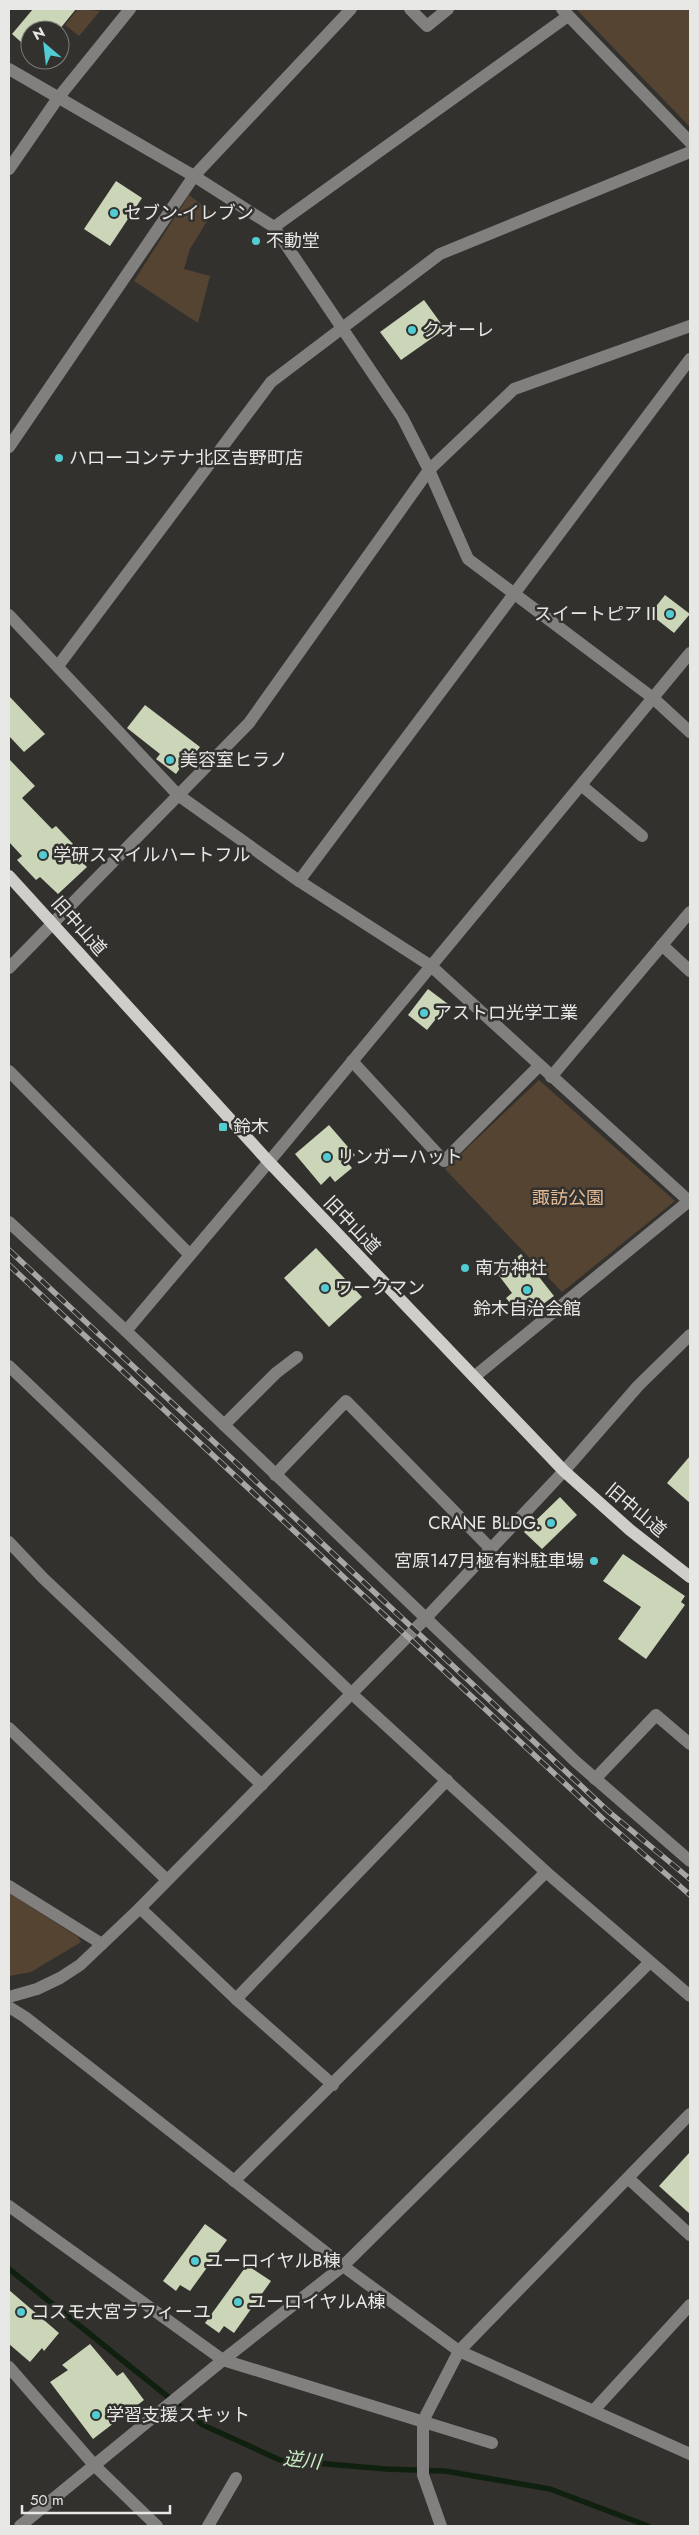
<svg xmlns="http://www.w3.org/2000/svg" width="699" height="2535" viewBox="0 0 699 2535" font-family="Jost,'Noto Sans JP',sans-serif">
  <rect width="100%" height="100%" fill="#32312e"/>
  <g fill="#564433">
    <polygon points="78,9 100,11 79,36 65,25"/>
    <polygon points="576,9 690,9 690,127"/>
    <polygon points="189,195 212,213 190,249 184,269 210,276 198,323 134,281"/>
    <polygon points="539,1080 675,1201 562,1292 445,1169"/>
    <polygon points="9,1893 78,1937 81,1942 31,1972 9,1976"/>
  </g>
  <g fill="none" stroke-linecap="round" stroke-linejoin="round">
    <polyline stroke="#10200e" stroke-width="5.5" points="9,2269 203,2425 280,2460 386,2469 445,2471 550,2489 648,2526"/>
  </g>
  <g fill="#cbd5b8">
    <polygon points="33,9 76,9 59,30 30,30 30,50 12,34"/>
    <polygon points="116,181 142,198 110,246 84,229"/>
    <polygon points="424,300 445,329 401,360 380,332"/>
    <polygon points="665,595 690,614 674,633 650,614"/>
    <polygon points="9,696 45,734 24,752 9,736"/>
    <polygon points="145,705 200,747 190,760 187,758 176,774 156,759 160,754 127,728"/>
    <polygon points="9,759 35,786 22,798 52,829 56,826 73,844 68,848 87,867 58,894 40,877 36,880 17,860 22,856 9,842"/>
    <polygon points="428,989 448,1004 427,1030 408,1015"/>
    <polygon points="329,1125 355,1155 347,1162 352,1168 335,1182 330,1176 321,1185 295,1154"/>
    <polygon points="316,1248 362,1297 329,1327 284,1278"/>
    <polygon points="521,1254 554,1296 523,1319 506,1298 512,1293 497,1273"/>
    <polygon points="690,1456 690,1503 667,1483"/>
    <polygon points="560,1497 577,1515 542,1549 524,1532"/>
    <polygon points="623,1554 685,1596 681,1602 685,1605 646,1659 618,1639 641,1607 603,1581"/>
    <polygon points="690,2152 690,2214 659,2186"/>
    <polygon points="205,2224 227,2240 190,2291 180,2285 176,2291 163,2281"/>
    <polygon points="247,2265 271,2281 234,2333 224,2326 219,2333 205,2323"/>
    <polygon points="9,2290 59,2333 44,2351 42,2348 30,2362 9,2344"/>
    <polygon points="90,2344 117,2376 123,2372 144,2400 93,2439 50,2382 68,2370 62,2365"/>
  </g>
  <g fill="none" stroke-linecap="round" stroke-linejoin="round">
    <g stroke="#81807e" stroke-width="12">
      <polyline points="410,9 427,26 448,9"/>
      <polyline points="562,9 690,142"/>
      <polyline points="9,69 194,176 274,227 402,417 429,470 468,559 653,698 690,732"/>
      <polyline points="9,169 58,98 130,9"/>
      <polyline points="274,227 568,16"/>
      <polyline points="9,447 194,176 351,9"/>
      <polyline points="9,615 178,795 299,881 431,966 690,1202"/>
      <polyline points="58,666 271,382 440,254 690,152"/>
      <polyline points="581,785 642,836"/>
      <polyline points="299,881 690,359"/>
      <polyline points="662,945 690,971"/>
      <polyline points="9,968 249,723 429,470 514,389 690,326"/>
      <polyline points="352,1061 444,1161 539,1066"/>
      <polyline points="9,1071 190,1255"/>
      <polyline points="551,1077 690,912"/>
      <polyline points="9,1222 126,1331 575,1761 690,1861"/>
      <polyline points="126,1331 283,1145 690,653"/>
      <polyline points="9,1366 352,1694 546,1872 690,1996"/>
      <polyline points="474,1377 689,1201"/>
      <polyline points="224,1425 276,1373 297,1357"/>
      <polyline points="275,1475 346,1401 491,1549"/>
      <polyline points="9,1542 43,1578 262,1785"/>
      <polyline points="9,1728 167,1880"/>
      <polyline points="595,1779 656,1715 690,1744"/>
      <polyline points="9,1886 102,1944"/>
      <polyline points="140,1908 236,1999 333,2085"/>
      <polyline points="9,1997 37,1989 60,1978 80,1965 140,1908 425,1619 564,1471 638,1386 690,1335"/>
      <polyline points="236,1999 447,1780"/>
      <polyline points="9,2007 25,2017 343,2266 459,2351 690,2454"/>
      <polyline points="628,2178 690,2235"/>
      <polyline points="234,2181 546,1872"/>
      <polyline points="9,2206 223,2360 492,2443"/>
      <polyline points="9,2367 95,2466 157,2526"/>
      <polyline points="594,2410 690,2305"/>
      <polyline points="20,2526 223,2360 343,2266 650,1962"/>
      <polyline points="208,2526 236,2478"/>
      <polyline points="441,2526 423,2475 423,2421 459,2351 690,2114"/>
    </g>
    <polyline stroke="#d0cecb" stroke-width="12" points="9,876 269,1162 564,1471 630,1530 690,1577"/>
    <defs>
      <g id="rail">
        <polyline points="9,1250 608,1811 690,1879"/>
        <polyline points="9,1265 603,1819 690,1895"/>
      </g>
    </defs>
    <use href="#rail" stroke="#a8a7a5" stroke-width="5.5"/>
    <use href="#rail" stroke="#32312e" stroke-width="4" stroke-dasharray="11" stroke-linecap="butt"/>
  </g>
  <g fill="#51ccd2" stroke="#32312e" stroke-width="2">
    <circle cx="114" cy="213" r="5"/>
    <circle cx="256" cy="241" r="5"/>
    <circle cx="412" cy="330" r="5"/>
    <circle cx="59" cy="458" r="5"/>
    <circle cx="670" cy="614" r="5"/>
    <circle cx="170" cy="760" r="5"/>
    <circle cx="43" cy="855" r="5"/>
    <circle cx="424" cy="1013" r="5"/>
    <rect x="218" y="1122" width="10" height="10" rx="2.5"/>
    <circle cx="327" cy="1157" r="5"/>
    <circle cx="465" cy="1268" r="5"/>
    <circle cx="325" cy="1288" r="5"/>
    <circle cx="527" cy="1290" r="5"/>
    <circle cx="551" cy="1523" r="5"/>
    <circle cx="594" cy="1561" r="5"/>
    <circle cx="195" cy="2261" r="5"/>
    <circle cx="238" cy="2302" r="5"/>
    <circle cx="21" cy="2312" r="5"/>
    <circle cx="96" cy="2415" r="5"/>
  </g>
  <g text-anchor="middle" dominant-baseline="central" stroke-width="5" stroke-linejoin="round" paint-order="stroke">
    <g font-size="18" fill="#e7e7e5" stroke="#32312e" text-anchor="start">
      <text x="124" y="213">セブン-イレブン</text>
      <text x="266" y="241">不動堂</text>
      <text x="422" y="330">クオーレ</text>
      <text x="69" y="458">ハローコンテナ北区吉野町店</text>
      <text x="660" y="614" text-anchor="end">スイートピアⅡ</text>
      <text x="180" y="760">美容室ヒラノ</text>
      <text x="53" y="855">学研スマイルハートフル</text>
      <text x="434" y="1013">アストロ光学工業</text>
      <text x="233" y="1127">鈴木</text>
      <text x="337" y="1157">リンガーハット</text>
      <text x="475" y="1268">南方神社</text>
      <text x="335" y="1288">ワークマン</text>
      <text x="527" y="1309" text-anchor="middle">鈴木自治会館</text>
      <text x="541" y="1523" text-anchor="end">CRANE BLDG.</text>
      <text x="584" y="1561" text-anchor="end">宮原147月極有料駐車場</text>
      <text x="205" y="2261">ユーロイヤルB棟</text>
      <text x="248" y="2302">ユーロイヤルA棟</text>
      <text x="31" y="2312">コスモ大宮ラフィーユ</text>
      <text x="106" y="2415">学習支援スキット</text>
    </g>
    <g font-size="18" fill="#e7e7e5" stroke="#32312e">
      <text transform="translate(79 926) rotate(48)">旧中山道</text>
      <text transform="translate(352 1225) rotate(46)">旧中山道</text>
      <text transform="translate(636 1510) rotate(40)">旧中山道</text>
    </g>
    <g font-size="18" fill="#e4ba94" stroke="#32312e">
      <text x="568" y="1198">諏訪公園</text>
    </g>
    <g font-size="19" font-style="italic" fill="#c9efc4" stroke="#32312e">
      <text transform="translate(302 2460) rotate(6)">逆川</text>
    </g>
  </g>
  <rect width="699" height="2535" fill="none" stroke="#e7e7e5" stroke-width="20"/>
  <g transform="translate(45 45) rotate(332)"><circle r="24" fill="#32312e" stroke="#7a7a77"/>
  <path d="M0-4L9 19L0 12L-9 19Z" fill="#51ccd2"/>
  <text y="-8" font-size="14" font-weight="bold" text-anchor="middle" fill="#e7e7e5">N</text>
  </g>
  <path d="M22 2505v8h148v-8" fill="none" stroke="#e7e7e5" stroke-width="2.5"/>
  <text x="30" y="2505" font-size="15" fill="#e7e7e5" stroke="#32312e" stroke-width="4" paint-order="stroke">50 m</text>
</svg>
